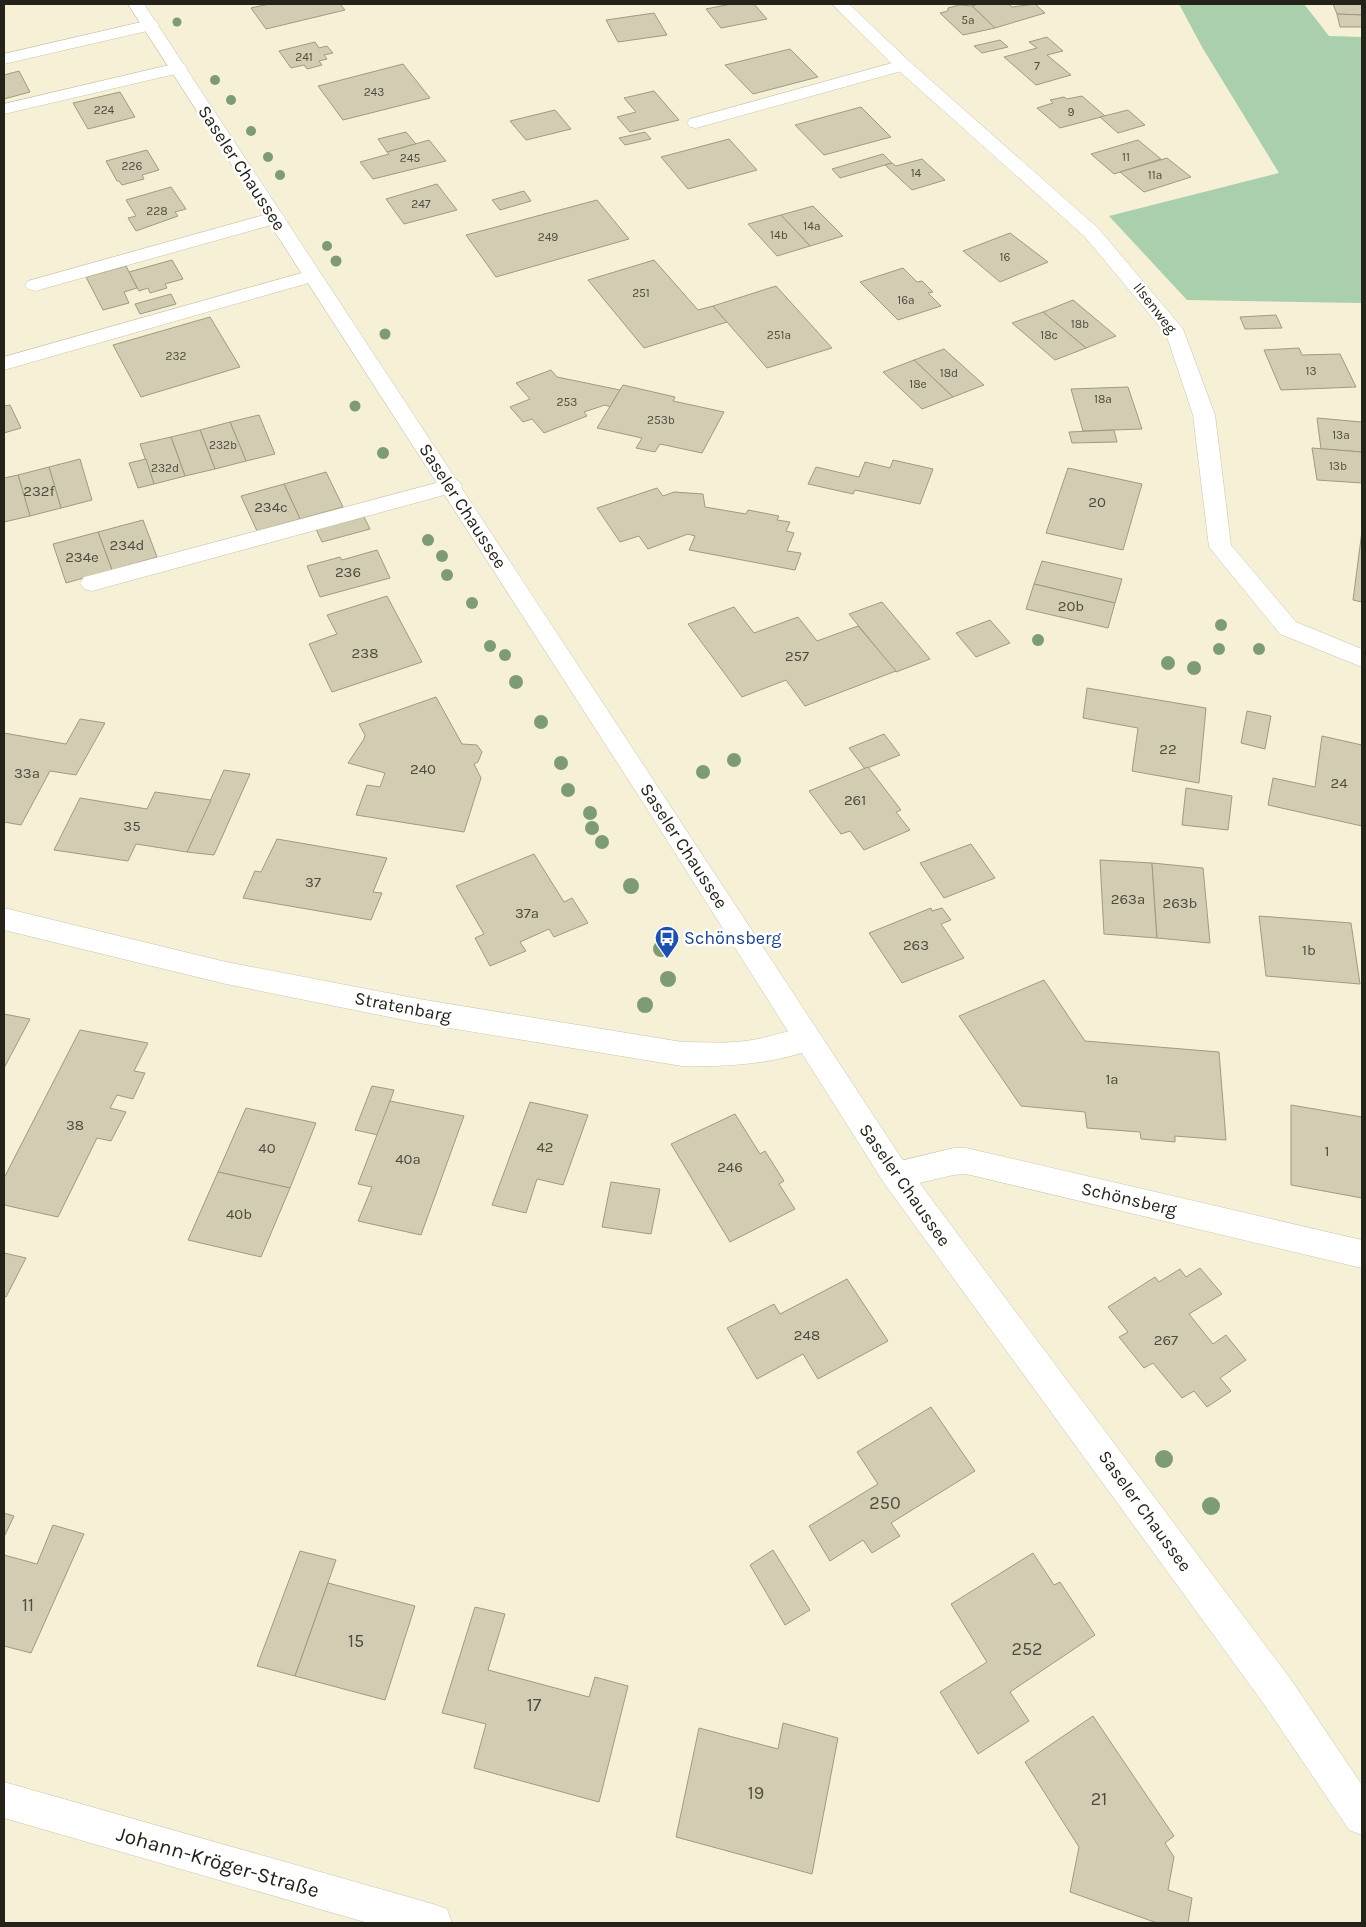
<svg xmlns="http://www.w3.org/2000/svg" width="1366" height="1927" viewBox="0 0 1366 1927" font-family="Karla,sans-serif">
  <rect width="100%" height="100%" fill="#f5f0d6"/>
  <polygon fill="#a9cfad" points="1179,4 1304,4 1329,36 1362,37 1362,303 1187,300 1109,216 1279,173 1202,47"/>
  <g fill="#d1ccb2" stroke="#9f9b82">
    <polygon points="269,4 340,4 345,10 266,29 251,8"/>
    <polygon points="731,4 754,4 767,19 721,28 706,9"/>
    <polygon points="979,4 1008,4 1012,7 1035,4 1045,13 995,28 972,6"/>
    <polygon points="1333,4 1362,4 1362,15 1337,14"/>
    <polygon points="959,5 972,6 995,28 963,35 940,13 948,11 948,8"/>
    <polygon points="654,13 667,35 618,42 606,20"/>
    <polygon points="1337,14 1362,15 1362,27 1340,27"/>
    <polygon points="1047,37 1063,51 1047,55 1071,75 1036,85 1004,57 1037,48 1029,42"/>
    <polygon points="1000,40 1008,47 982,53 974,46"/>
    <polygon points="315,42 319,48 327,46 333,53 324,55 327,59 319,61 322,65 307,69 304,65 291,68 279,51"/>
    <polygon points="790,49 818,77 753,94 725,65"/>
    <polygon points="403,64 430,98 343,120 318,86"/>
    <polygon points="19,71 30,92 4,99 4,75"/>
    <polygon points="654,91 679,120 630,132 617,117 636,112 624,98"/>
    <polygon points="120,92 135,117 88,129 73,103"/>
    <polygon points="1082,96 1105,116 1060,128 1037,108 1053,103 1050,100 1064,97 1067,99"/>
    <polygon points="861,107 891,137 824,155 795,125"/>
    <polygon points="555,110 571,129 526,140 510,121"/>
    <polygon points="1128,110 1145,125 1118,133 1100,117"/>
    <polygon points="406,132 416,144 387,152 378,139"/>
    <polygon points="645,132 651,139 625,145 619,138"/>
    <polygon points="729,139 757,170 688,189 661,157"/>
    <polygon points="429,140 446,161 373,179 360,162 389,154 387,152"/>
    <polygon points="1138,140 1161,159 1114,174 1091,154"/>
    <polygon points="147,150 159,170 142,175 144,179 122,185 119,181 117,181 106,161"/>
    <polygon points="883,154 892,163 840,178 832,169"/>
    <polygon points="1167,158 1191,177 1144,192 1120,172"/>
    <polygon points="922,159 945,180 912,190 885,165 892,163 896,166"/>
    <polygon points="437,184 457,210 404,224 386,199"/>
    <polygon points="171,187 186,209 175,212 178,216 136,231 128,218 136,216 126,200"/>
    <polygon points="524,191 531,201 500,210 492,200"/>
    <polygon points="597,200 629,239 496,277 466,235"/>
    <polygon points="813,206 843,236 810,246 781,215"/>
    <polygon points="781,215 810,246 777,256 748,224"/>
    <polygon points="1010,233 1048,262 1000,282 963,251"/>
    <polygon points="172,260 183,279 165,284 167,288 150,293 148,288 139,291 129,272"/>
    <polygon points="654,260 698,310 713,306 727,322 644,348 588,280"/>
    <polygon points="126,266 137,288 124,292 129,303 103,310 86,277"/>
    <polygon points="903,268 917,282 922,281 933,292 928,293 941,306 898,320 860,282"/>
    <polygon points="776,286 832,348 767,368 713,306"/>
    <polygon points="171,294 176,304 140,314 135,304"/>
    <polygon points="1073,300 1116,336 1086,348 1043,312"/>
    <polygon points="1043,312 1086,348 1055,360 1012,323"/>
    <polygon points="1276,315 1282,328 1245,329 1240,317"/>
    <polygon points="210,317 240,367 141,397 113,345"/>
    <polygon points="1299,348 1302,355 1340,354 1356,387 1281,390 1264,350"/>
    <polygon points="944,349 984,385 953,397 914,360"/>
    <polygon points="914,360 953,397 922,409 883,372"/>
    <polygon points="551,370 557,377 620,390 610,407 605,405 584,412 587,416 544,433 532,419 523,422 510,407 530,399 516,383"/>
    <polygon points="623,385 675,397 673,401 724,412 702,453 660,444 655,452 636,448 642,438 597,428"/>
    <polygon points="1128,387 1142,429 1083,431 1071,389"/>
    <polygon points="10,405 21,428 4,433 4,406"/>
    <polygon points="259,415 275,454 246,461 230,422"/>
    <polygon points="1317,418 1362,422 1362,452 1321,449"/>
    <polygon points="230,422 246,461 215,469 200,430"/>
    <polygon points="200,430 215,469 185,476 171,437"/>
    <polygon points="1114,430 1117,442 1072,443 1069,432"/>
    <polygon points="171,437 185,476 154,484 140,444"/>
    <polygon points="1312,448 1362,452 1362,483 1317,480"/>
    <polygon points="80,459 92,500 61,508 49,467"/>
    <polygon points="146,459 154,484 138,488 129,463"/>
    <polygon points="893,460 933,469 920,504 855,490 853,494 808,484 816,467 859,477 865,462 890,468"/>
    <polygon points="49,467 61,508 30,516 18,475"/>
    <polygon points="1068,468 1142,484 1123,550 1046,533"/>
    <polygon points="326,472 343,507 300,519 284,484"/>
    <polygon points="18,475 30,516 4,522 4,478"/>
    <polygon points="284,484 300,519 257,531 241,496"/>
    <polygon points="657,488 663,496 674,492 703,494 705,507 746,514 748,510 779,516 777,520 790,522 786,531 794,533 787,551 801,553 795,570 689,550 695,536 688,534 648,549 639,536 620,542 597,508"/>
    <polygon points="364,517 370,529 322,542 316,529"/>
    <polygon points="143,520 157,557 112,570 98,532"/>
    <polygon points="1362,531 1362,602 1353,600"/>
    <polygon points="98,532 112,570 66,583 53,544"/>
    <polygon points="377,550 390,578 320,597 307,566 340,557 342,560"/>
    <polygon points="1042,561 1122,579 1115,603 1034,584"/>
    <polygon points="1034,584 1115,603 1108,628 1026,609"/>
    <polygon points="387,596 422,662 332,692 309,644 337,634 327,615"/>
    <polygon points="882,602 930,659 896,672 849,614"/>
    <polygon points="734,607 754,633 798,617 817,641 858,626 896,671 805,706 786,680 742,697 688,624"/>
    <polygon points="990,620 1010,643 976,657 956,633"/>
    <polygon points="1087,688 1206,708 1199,783 1132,771 1138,728 1083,718"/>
    <polygon points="436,697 462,744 477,745 482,752 478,762 474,764 481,778 464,832 356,815 367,785 380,787 385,773 348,763 364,739 365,735 359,724"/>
    <polygon points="1247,711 1271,716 1265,749 1241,743"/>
    <polygon points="80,719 105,723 76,775 50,771 21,825 4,822 4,733 66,744"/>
    <polygon points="884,734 900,755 865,769 849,748"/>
    <polygon points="1322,736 1362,745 1362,826 1268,805 1273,778 1315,787"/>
    <polygon points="868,767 901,810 896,812 910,830 864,850 850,831 841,834 809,791"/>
    <polygon points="224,770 250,774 214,855 187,852"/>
    <polygon points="1186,788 1232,796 1228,830 1182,825"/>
    <polygon points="155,792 211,800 187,852 136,844 128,861 54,850 80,798 147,809"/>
    <polygon points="277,839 387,858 373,892 382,893 371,920 243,898 255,871 261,872"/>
    <polygon points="971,844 995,878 944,898 920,863"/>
    <polygon points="534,854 564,902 572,898 588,923 554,937 549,929 520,942 526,951 490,966 475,938 484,934 456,886"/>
    <polygon points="1100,860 1152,863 1157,938 1104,934"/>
    <polygon points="1152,863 1203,868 1210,943 1157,938"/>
    <polygon points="931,908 932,911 942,908 951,920 941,924 964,958 902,983 869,933"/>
    <polygon points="1259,916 1351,923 1360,984 1266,976"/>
    <polygon points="1044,980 1085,1041 1219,1052 1226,1140 1175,1136 1175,1142 1141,1139 1140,1132 1087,1128 1085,1112 1021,1106 959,1016"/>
    <polygon points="4,1014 30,1019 4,1068"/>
    <polygon points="80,1030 148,1043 134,1071 145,1073 133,1099 117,1095 110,1108 126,1112 111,1141 97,1138 58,1217 4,1205 4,1178"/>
    <polygon points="372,1086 394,1090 378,1135 355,1130"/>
    <polygon points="390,1101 464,1116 421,1235 358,1221 372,1187 358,1184"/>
    <polygon points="530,1102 588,1115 563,1185 537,1179 526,1213 492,1205"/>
    <polygon points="1291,1105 1362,1117 1362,1198 1291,1185"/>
    <polygon points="246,1108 316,1123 290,1188 218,1172"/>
    <polygon points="735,1114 760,1154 765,1151 784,1181 779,1184 795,1209 730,1242 671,1144"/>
    <polygon points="218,1172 290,1188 261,1257 188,1240"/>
    <polygon points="611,1182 660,1189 651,1234 602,1227"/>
    <polygon points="4,1253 26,1258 6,1297 4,1296"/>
    <polygon points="1200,1268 1222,1294 1189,1314 1213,1344 1226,1335 1246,1360 1220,1378 1231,1391 1207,1407 1194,1391 1182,1398 1153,1363 1144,1368 1119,1337 1128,1332 1108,1307 1155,1277 1159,1282 1180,1269 1186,1277"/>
    <polygon points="847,1279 888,1341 818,1379 803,1354 757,1379 727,1328 774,1304 780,1314"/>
    <polygon points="931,1407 975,1471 891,1523 900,1536 872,1553 863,1540 830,1561 809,1526 878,1484 857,1452"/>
    <polygon points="4,1513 14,1516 4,1537"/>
    <polygon points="53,1525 84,1534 31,1653 4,1646 4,1555 37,1564"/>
    <polygon points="773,1550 810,1610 785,1625 750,1565"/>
    <polygon points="300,1551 336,1560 295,1676 257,1666"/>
    <polygon points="1033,1553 1054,1585 1060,1582 1095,1635 1010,1692 1029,1721 978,1754 940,1692 987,1662 951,1604"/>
    <polygon points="328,1583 415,1606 385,1700 295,1676"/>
    <polygon points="475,1607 505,1614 488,1670 589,1697 595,1677 628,1686 599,1802 474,1768 486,1724 442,1713"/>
    <polygon points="1093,1716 1174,1836 1165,1843 1174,1857 1168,1890 1192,1898 1188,1923 1157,1923 1070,1892 1079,1847 1025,1762"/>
    <polygon points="783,1723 838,1738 812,1874 676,1837 699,1728 778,1749"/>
  </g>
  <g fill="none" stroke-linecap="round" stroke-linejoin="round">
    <defs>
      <g id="lane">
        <polygon points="150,20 156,21 159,25 156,29 4,64 4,54"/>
        <polygon points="903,60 909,61 912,65 909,69 696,128 690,127 687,123 690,119"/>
        <polygon points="178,63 184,64 187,68 184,72 4,114 4,104"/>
        <polygon points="275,212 282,214 285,218 282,222 35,291 28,289 25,285 28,281"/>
        <polygon points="312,270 319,272 322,276 319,280 4,370 4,357"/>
        <polygon points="451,479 459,481 462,486 459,491 92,591 84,589 80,583 84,577 92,575"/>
      </g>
      <g id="street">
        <polygon points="832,4 849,4 909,61 1099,229 1183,329 1215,415 1231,545 1296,622 1362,649 1362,667 1280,634 1209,547 1193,415 1166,334 1085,237 897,69"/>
        <path d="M4,908L226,962L419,999L682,1042C706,1042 729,1044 752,1040C773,1037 797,1025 817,1032L821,1040L817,1048C773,1064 728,1067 682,1066L419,1023L226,984L4,930Z"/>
        <path d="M954,1148H966L1362,1240V1268L966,1174C940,1174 909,1192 884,1183L880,1174L884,1165Z"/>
        <polygon points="4,1782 433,1904 447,1909 452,1923 368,1923 4,1818"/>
      </g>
      <polygon id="primary" points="128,4 144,4 906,1165 1292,1681 1362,1785 1362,1835 1349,1830 1266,1707 884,1183 651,815"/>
    </defs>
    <use href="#lane" stroke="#c9c4aa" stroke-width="1"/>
    <use href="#street" stroke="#c9c4aa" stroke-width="1"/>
    <use href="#primary" stroke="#c9c4aa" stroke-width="1"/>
    <use href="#lane" fill="#fff" fill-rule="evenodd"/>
    <use href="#street" fill="#fff" fill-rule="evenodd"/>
    <use href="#primary" fill="#fff" fill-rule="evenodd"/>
  </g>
  <g fill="#7d9c76">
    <circle cx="177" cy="22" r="4.5"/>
    <circle cx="215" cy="80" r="5"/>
    <circle cx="231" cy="100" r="5"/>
    <circle cx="251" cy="131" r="5"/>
    <circle cx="268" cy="157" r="5"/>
    <circle cx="280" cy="175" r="5"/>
    <circle cx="327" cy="246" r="5"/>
    <circle cx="336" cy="261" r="5.5"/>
    <circle cx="385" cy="334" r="5.5"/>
    <circle cx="355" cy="406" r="5.5"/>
    <circle cx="383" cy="453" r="6"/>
    <circle cx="428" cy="540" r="6"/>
    <circle cx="442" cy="556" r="6"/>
    <circle cx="447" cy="575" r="6"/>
    <circle cx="472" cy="603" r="6"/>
    <circle cx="1221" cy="625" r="6"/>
    <circle cx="1038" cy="640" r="6"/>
    <circle cx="490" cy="646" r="6"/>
    <circle cx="1219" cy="649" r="6"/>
    <circle cx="1259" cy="649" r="6"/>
    <circle cx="505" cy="655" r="6"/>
    <circle cx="1168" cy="663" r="7"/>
    <circle cx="1194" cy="668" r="7"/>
    <circle cx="516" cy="682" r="7"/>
    <circle cx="541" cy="722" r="7"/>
    <circle cx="734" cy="760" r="7"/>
    <circle cx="561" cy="763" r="7"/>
    <circle cx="703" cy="772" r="7"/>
    <circle cx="568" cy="790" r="7"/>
    <circle cx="590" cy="813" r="7"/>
    <circle cx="592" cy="828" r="7"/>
    <circle cx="602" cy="842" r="7"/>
    <circle cx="631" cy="886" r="8"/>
    <circle cx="661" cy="949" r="8"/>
    <circle cx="668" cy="979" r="8"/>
    <circle cx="645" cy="1005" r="8"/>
    <circle cx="1164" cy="1459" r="9"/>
    <circle cx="1211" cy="1506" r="9"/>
  </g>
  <defs>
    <symbol id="bus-pin" viewBox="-11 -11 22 30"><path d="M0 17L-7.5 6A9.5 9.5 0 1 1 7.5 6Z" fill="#1a4fb4" stroke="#fff"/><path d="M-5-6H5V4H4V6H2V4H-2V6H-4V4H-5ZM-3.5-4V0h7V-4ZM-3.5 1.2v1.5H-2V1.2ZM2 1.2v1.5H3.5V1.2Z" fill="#fff"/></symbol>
  </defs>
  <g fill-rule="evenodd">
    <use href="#bus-pin" x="653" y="924" width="28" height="38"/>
  </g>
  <g text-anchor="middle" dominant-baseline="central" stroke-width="5" stroke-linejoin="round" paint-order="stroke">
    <g font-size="12" fill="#4f4c3f">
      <text x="968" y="20">5a</text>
      <text x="304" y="57">241</text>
      <text x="1037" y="66">7</text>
      <text x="374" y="92">243</text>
      <text x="104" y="110">224</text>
      <text x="1071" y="112">9</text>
      <text x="1126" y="157">11</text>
      <text x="410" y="158">245</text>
      <text x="132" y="166">226</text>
      <text x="916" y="173">14</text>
      <text x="1155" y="175">11a</text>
      <text x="421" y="204">247</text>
      <text x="157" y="211">228</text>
      <text x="812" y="226">14a</text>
      <text x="779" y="235">14b</text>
      <text x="548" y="237">249</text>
      <text x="1005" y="257">16</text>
      <text x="641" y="293">251</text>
      <text x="906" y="300">16a</text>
      <text x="1080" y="324">18b</text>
      <text x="779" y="335">251a</text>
      <text x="1049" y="335">18c</text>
      <text x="176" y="356">232</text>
      <text x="1311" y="371">13</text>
      <text x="949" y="373">18d</text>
      <text x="918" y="384">18e</text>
      <text x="1103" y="399">18a</text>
      <text x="567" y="402">253</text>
      <text x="661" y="420">253b</text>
      <text x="1341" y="435">13a</text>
      <text x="223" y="445">232b</text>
      <text x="1338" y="466">13b</text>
      <text x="165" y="468">232d</text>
    </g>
    <g font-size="15" fill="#242219" stroke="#fff">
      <text transform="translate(1155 308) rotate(52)">Ilsenweg</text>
    </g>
    <g font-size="15" fill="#4f4c3f">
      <text x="39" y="491">232f</text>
      <text x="1097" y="502">20</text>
      <text x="271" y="507">234c</text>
      <text x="127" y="545">234d</text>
      <text x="82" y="557">234e</text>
      <text x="348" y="572">236</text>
      <text x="1071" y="606">20b</text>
      <text x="365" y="653">238</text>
      <text x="797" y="656">257</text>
      <text x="1168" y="749">22</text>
      <text x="423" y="769">240</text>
      <text x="27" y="773">33a</text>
      <text x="1339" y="783">24</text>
      <text x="855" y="800">261</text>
      <text x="132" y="826">35</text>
      <text x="313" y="882">37</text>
      <text x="1128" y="899">263a</text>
      <text x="1180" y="903">263b</text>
      <text x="527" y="913">37a</text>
      <text x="916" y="945">263</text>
      <text x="1309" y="950">1b</text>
      <text x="1112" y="1079">1a</text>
      <text x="75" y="1125">38</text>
      <text x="545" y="1147">42</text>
      <text x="267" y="1148">40</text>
      <text x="1327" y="1151">1</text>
      <text x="408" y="1159">40a</text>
      <text x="730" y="1167">246</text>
      <text x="239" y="1214">40b</text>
      <text x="807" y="1335">248</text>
      <text x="1166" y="1340">267</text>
    </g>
    <g font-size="18" fill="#242219" stroke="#fff">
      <text transform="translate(242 168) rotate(57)">Saseler Chaussee</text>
      <text transform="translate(463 506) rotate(57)">Saseler Chaussee</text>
      <text transform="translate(684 846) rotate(57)">Saseler Chaussee</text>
      <text transform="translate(403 1007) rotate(11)">Stratenbarg</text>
      <text transform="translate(905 1185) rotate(55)">Saseler Chaussee</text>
      <text transform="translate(1129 1199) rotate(13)">Schönsberg</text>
      <text transform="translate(1145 1511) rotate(54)">Saseler Chaussee</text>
    </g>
    <g font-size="18" fill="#164399" stroke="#fff" text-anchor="start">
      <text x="684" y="938">Schönsberg</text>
    </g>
    <g font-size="18" fill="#4f4c3f">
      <text x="885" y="1503">250</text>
      <text x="28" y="1605">11</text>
      <text x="356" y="1641">15</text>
      <text x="1027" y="1649">252</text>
      <text x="534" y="1705">17</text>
      <text x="756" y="1793">19</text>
      <text x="1099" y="1799">21</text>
    </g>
    <g font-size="21" fill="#242219" stroke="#fff">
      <text transform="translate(218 1862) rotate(16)">Johann-Kröger-Straße</text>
    </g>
  </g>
  <rect width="1366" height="1927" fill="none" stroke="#242219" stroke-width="10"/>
</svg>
